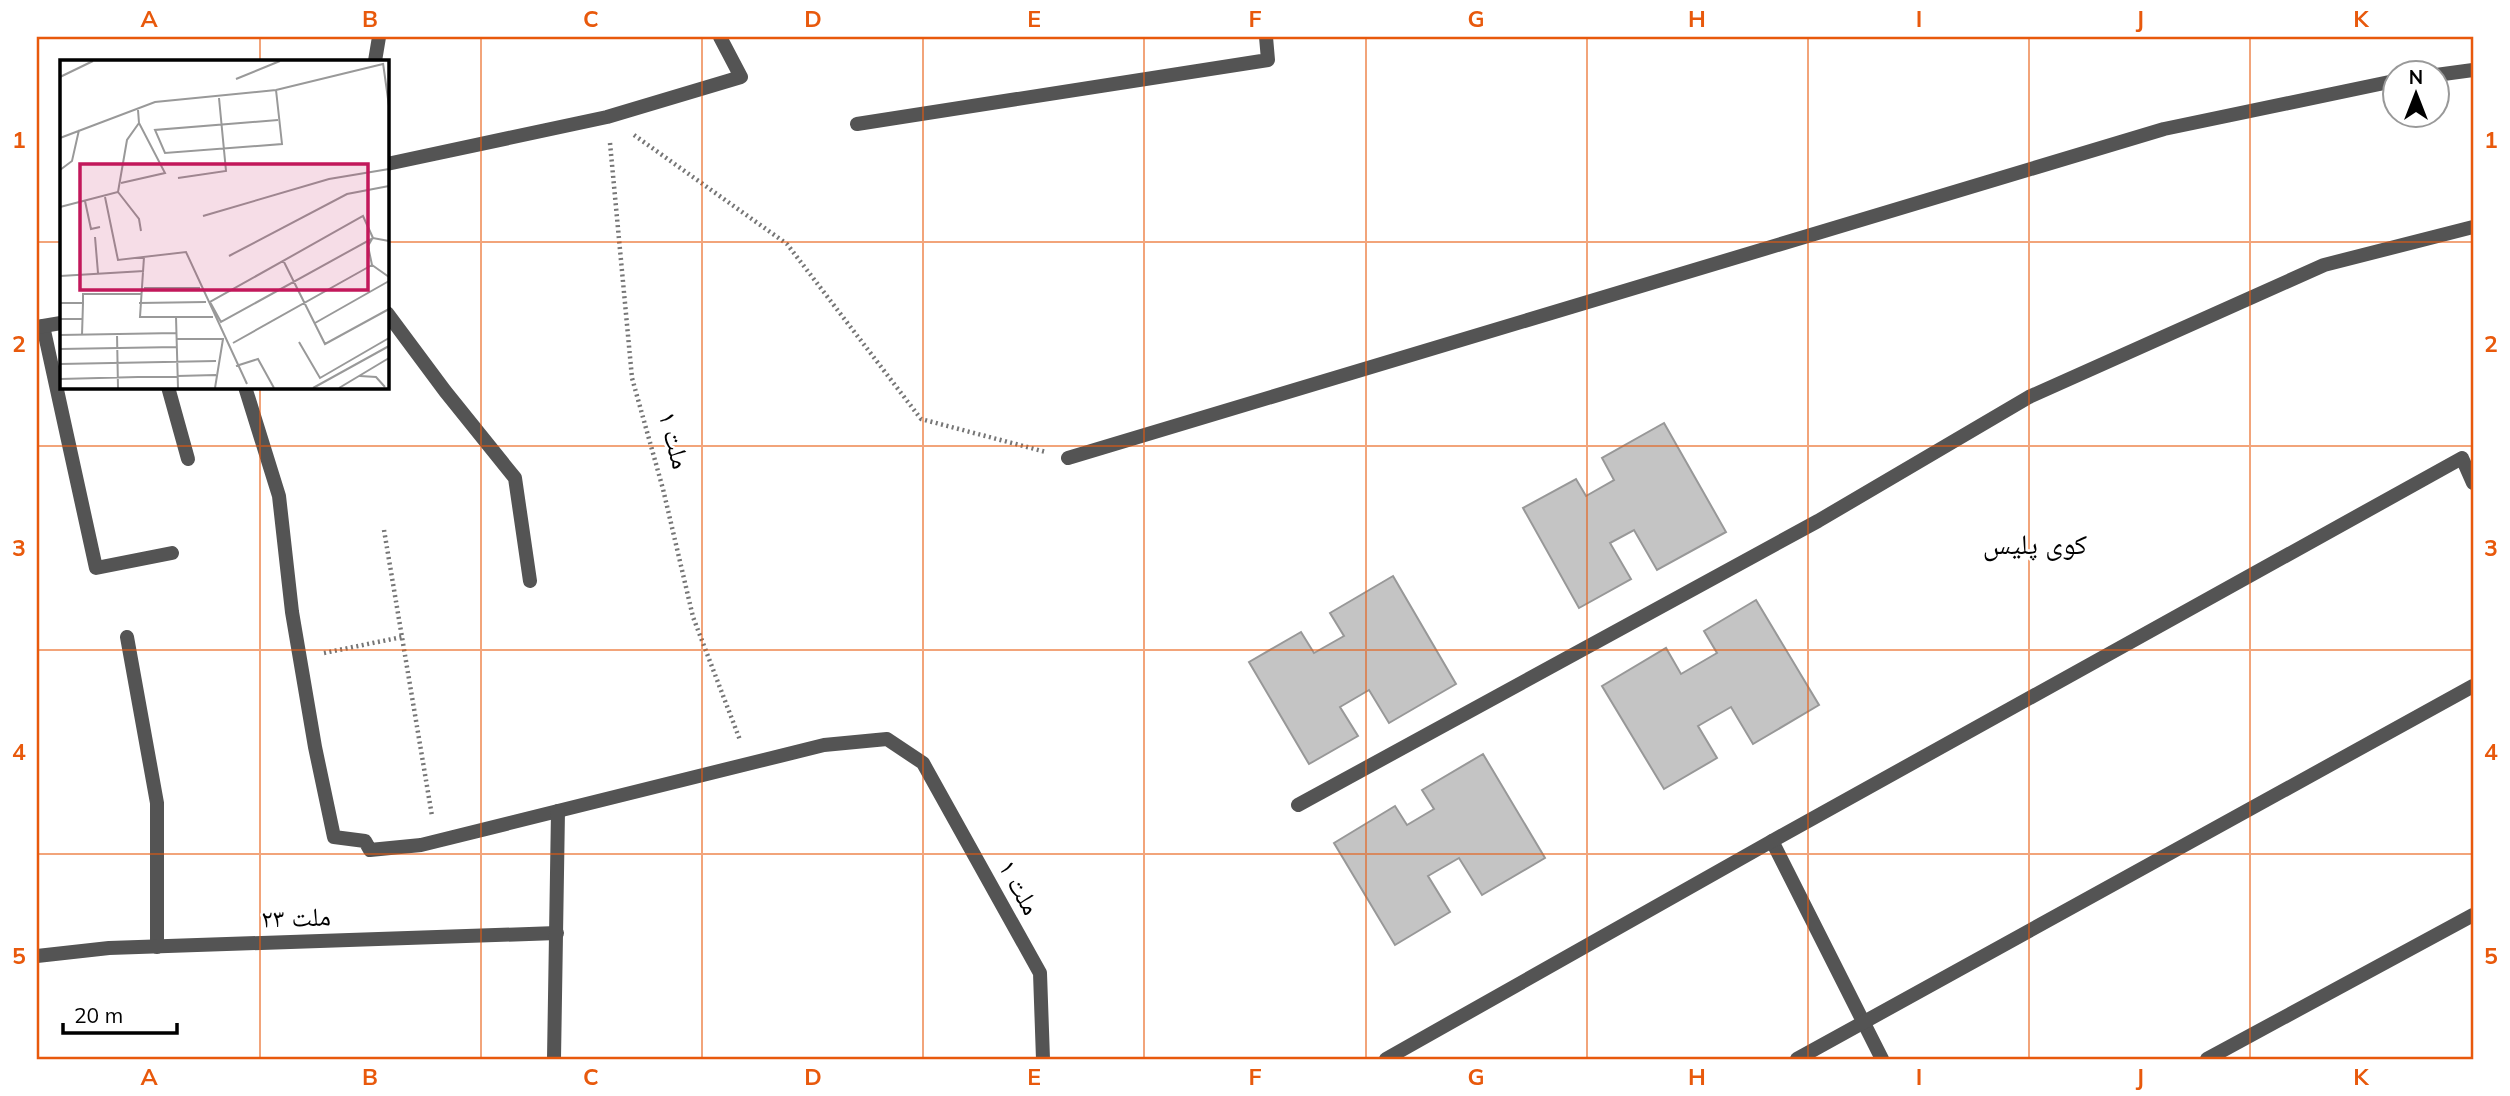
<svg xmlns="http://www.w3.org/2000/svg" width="2510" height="1096" viewBox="0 0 2510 1096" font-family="Mulish,'Noto Naskh Arabic',sans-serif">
  <rect width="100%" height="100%" fill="#fff"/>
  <g fill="#c4c4c4" stroke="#989898" stroke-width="2">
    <polygon points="1664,423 1726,532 1657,570 1634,530 1610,543 1631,579 1579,608 1523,508 1576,479 1586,496 1614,480 1602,458"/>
    <polygon points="1393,576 1456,684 1389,723 1369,690 1340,707 1358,736 1309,764 1249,662 1301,632 1314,653 1344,636 1330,613"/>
    <polygon points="1756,600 1819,705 1753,744 1731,707 1698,726 1717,758 1664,789 1602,686 1666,648 1681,674 1717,653 1704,631"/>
    <polygon points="1483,754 1545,858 1482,895 1459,858 1428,876 1450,912 1395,945 1334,843 1395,806 1407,825 1434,809 1422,790"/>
  </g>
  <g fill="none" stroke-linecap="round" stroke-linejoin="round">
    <g stroke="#767676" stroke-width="4.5" stroke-dasharray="2 3.5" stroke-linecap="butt">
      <polyline points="634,135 787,244 921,419 1046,452"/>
      <polyline points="610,143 632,378 663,489 693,617 740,740"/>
      <polyline points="384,530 432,816"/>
      <polyline points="324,653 402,637"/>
    </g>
    <g stroke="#545454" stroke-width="14">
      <polyline points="375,61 379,37"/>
      <polyline points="2436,75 2473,70"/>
      <polyline points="857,124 1268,60 1266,37"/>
      <polyline points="387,164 607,117 741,77 720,37"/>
      <polyline points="387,313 445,391 515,478 530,581"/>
      <polyline points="43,326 96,568 172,553"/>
      <polyline points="37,327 61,323"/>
      <polyline points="168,387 188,459"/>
      <polyline points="245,387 279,496 292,612 315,747 334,837 365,841 370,850 421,845 824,745 887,739 923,763 1040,973 1043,1059"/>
      <polyline points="1068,458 2164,129 2394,81"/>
      <polyline points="127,637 157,803 157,947"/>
      <polyline points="1298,805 1818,521 2029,397 2324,265 2473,227"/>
      <polyline points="1772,841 1882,1059"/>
      <polyline points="37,956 109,948 557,933"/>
      <polyline points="554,1059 558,811"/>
      <polyline points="1386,1059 1772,841 2462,458 2473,483"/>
      <polyline points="1797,1059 2473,686"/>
      <polyline points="2207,1059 2473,915"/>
    </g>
  </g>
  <path fill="none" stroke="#e8590c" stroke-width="2" stroke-opacity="0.55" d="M260,37V61M481,37V1059M702,37V1059M923,37V1059M1144,37V1059M1366,37V1059M1587,37V1059M1808,37V1059M2029,37V1059M2250,37V1059M37,242H61M387,242H2473M260,387V1059M37,446H2473M37,650H2473M37,854H2473"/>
  <g text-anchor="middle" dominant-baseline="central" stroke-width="5" stroke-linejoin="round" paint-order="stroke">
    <g font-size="26" fill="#000" stroke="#fff">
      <text transform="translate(675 440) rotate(75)">ملت ۱</text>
      <text transform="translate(1020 887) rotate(61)">ملت ۱</text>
      <text transform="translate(296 917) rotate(-2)">ملت ۲۳</text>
    </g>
    <g font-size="28" fill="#000" stroke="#fff">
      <text x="2035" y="543">کوی پلیس</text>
    </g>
  </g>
  <g transform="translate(60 60)">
    <rect width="329" height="329" fill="#fff"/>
    <path fill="none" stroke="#999" stroke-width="2" d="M323,3L329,46M0,17L33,1M176,19L220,1M216,30L222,84L105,93L95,70L218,60M0,78L95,42L216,30L323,4M0,110L12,101L19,70M118,118L166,111L159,38M61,123L105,113L79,63L78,50M58,132L79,159L81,171M45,137L58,200L126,192L187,324M25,141L31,169L40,167M0,147L58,132L67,80L79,63M143,156L269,119L329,109M35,177L38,213M313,178L303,156L150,242L161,262L313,178L329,181M312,179L308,186L312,205L329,217M169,196L287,134L329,126M84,197L80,257H153M223,200L265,284L329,249M0,216L84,211M84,228H140M0,243H23V234H81M79,243L146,242M116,257L118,328M0,259H23M255,263L329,221M57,274L58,328M0,275L117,273M22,275L23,243M117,279H163L155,328M239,282L260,318L329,278M173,283L312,205M0,289L117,287M0,304L156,301M176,306L198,299L214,328M300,316L316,317L325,327M0,319L156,315M253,328L329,286M279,328L329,298"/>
    <path fill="#c2185b" fill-opacity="0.15" stroke="#c2185b" stroke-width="3.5" d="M20,104H308V230H20Z"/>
    <rect width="329" height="329" fill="none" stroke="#000" stroke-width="3.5"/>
  </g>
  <rect width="2510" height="1096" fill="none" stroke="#ffffff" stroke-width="77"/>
  <g transform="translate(2416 94)"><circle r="33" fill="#ffffff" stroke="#999999" stroke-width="2"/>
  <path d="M0-5L12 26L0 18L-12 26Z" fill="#000000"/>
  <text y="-10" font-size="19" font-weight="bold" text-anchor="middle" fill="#000000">N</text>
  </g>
  <path d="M63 1023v10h114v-10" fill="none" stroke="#000000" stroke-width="3.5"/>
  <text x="74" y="1023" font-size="21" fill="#000000" stroke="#ffffff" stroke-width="5" paint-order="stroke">20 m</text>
  <rect x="38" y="38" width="2434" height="1020" fill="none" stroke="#e8590c" stroke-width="2.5"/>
  <g font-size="23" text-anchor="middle" font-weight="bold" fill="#e8590c">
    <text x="149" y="27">A</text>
    <text x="370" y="27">B</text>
    <text x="591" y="27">C</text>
    <text x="813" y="27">D</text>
    <text x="1034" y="27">E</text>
    <text x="1255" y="27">F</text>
    <text x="1476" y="27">G</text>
    <text x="1697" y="27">H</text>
    <text x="1919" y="27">I</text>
    <text x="2140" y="27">J</text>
    <text x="2361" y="27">K</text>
    <text x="19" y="148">1</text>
    <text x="2491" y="148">1</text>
    <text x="19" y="352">2</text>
    <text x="2491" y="352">2</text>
    <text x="19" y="556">3</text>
    <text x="2491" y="556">3</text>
    <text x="19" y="760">4</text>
    <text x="2491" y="760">4</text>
    <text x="19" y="964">5</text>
    <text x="2491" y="964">5</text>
    <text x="149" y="1085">A</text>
    <text x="370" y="1085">B</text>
    <text x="591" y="1085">C</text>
    <text x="813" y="1085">D</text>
    <text x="1034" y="1085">E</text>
    <text x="1255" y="1085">F</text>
    <text x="1476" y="1085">G</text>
    <text x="1697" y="1085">H</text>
    <text x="1919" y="1085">I</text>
    <text x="2140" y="1085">J</text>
    <text x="2361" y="1085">K</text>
  </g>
</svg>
